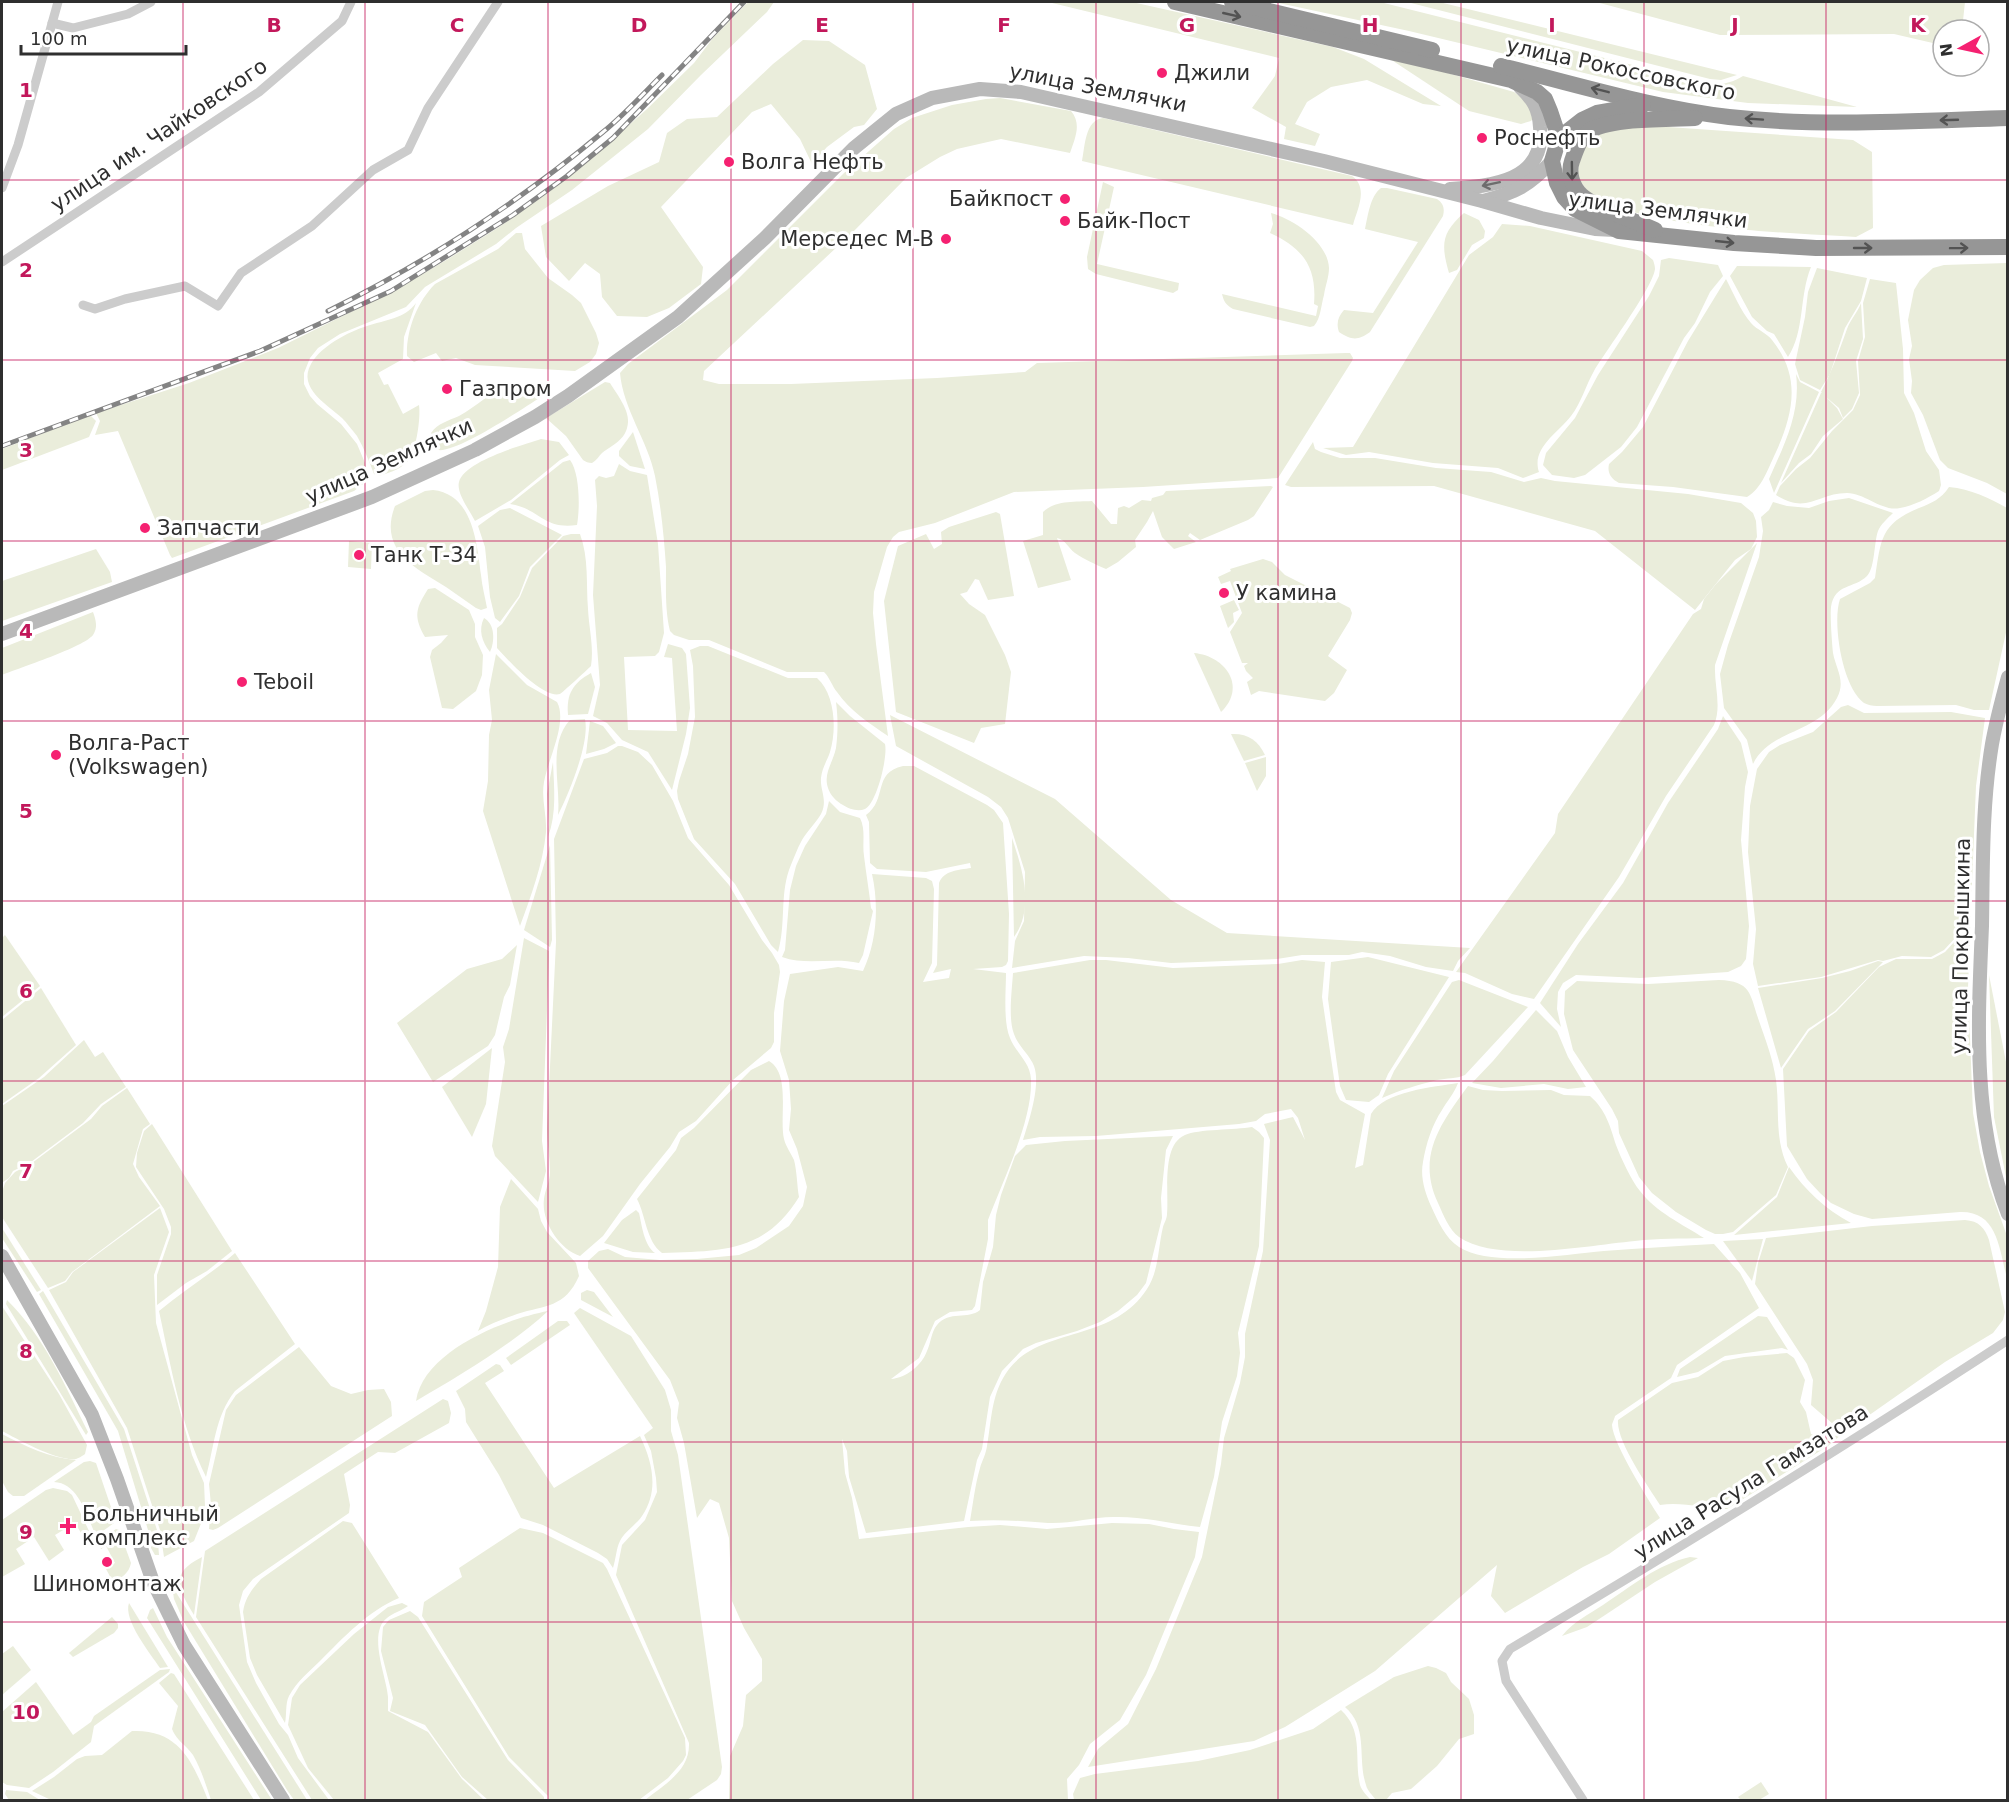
<svg xmlns="http://www.w3.org/2000/svg" width="2009" height="1802" viewBox="0 0 2009 1802" font-family="'DejaVu Sans',sans-serif">
  <rect width="100%" height="100%" fill="#fff"/>
  <g fill="#eaeddb">
    <polygon points="748,2 774,2 767,12 701,75 648,129 572,190 516,228 496,244 425,287 406,307 340,334 318,348 310,358 304,373 304,384 310,396 317,404 341,424 357,444 365,463 367,477 362,485 354,491 172,558 170,555 118,431 95,435 100,421 96,413 189,383 278,348 395,290 448,259 499,227 557,186 599,152 647,109 694,63 713,38"/>
    <polygon points="1048,2 1132,2 1333,47 1364,59 1441,106 1423,104 1367,80 1331,87 1307,102 1295,124 1320,134 1315,146 1284,139 1286,127 1252,108 1275,76 1279,58"/>
    <path d="M1274,2H1380L1709,84C1721,85 1732,83 1743,76L1857,107L1748,103L1663,92L1409,31Z"/>
    <polygon points="1407,2 1439,2 1737,75 1721,80 1710,79"/>
    <polygon points="1596,2 1965,2 1962,30 1943,30 1943,44 1937,44 1894,34 1720,35"/>
    <polygon points="803,40 829,41 865,65 877,109 864,125 854,127 827,147 812,164 800,139 771,104 752,112 661,207 703,267 701,284 669,308 647,317 617,316 602,297 600,274 585,263 569,281 546,257 541,226 608,186 659,162 667,133 687,119 717,117 773,64"/>
    <polygon points="1384,55 1514,92 1530,104 1534,117 1531,121 1521,124 1469,111"/>
    <path d="M1000,98L1071,111C1082,124 1075,138 1070,153L1001,139L957,149L940,157L906,178L852,233L704,371L703,380L719,384H791L937,378L1025,372L1037,363L1346,353H1350L1353,358L1352,361L1278,478L1143,487L1014,492L935,523L899,532L893,537L887,547L874,592L873,613L876,644L888,736C869,723 850,711 837,692C832,686 830,678 824,672H787L709,640H689L674,635L670,631C665,611 666,588 666,567C664,537 661,506 655,476C648,441 623,409 620,373L628,364L727,290L844,173L894,129L912,118L952,105L986,99Z"/>
    <path d="M1103,118L1352,176C1369,188 1357,210 1353,225L1082,161C1085,146 1085,120 1103,118Z"/>
    <path d="M1654,126L1853,140L1872,152L1873,228L1856,237C1799,233 1626,229 1587,190C1583,186 1580,180 1578,175C1579,168 1579,158 1582,151C1594,125 1629,128 1654,126Z"/>
    <polygon points="1103,182 1114,187 1097,264 1179,283 1178,290 1173,293 1096,274 1088,269 1087,257"/>
    <path d="M1381,188H1387L1437,199C1443,203 1445,208 1443,216L1370,332C1358,341 1351,340 1339,332C1336,323 1338,317 1344,310L1373,313L1418,242L1365,229C1368,216 1370,196 1381,188Z"/>
    <path d="M1271,213C1293,219 1328,242 1329,268C1329,277 1325,287 1324,295C1321,305 1321,318 1314,326L1310,327L1233,309C1226,305 1224,302 1222,294L1316,316L1318,306L1314,304C1317,267 1303,248 1270,233L1273,224Z"/>
    <path d="M1464,213L1479,220L1485,231L1484,238L1472,245L1457,270L1449,273C1441,245 1441,233 1464,213Z"/>
    <path d="M1502,224L1530,226L1642,251L1653,260C1654,263 1655,266 1655,269C1653,287 1606,351 1594,371C1586,385 1581,403 1571,416C1558,433 1531,448 1539,472L1523,478L1498,468L1433,463L1369,452L1346,455L1323,448L1353,447L1469,255L1493,237Z"/>
    <path d="M516,233H522L525,249L548,278L572,295L581,303L596,333L599,343L596,354L590,362L575,371L475,365L456,358L442,361L436,353L414,362L407,356C406,331 417,302 435,284L498,249Z"/>
    <polygon points="1669,258 1718,265 1723,276 1710,292 1695,323 1684,338 1637,427 1621,447 1585,475 1574,478 1552,475 1543,465 1546,453 1575,418 1598,375 1649,296 1659,276 1661,260"/>
    <polygon points="2007,263 2008,263 2007,494 1987,483 1948,468 1940,460 1923,415 1911,393 1912,381 1909,359 1912,346 1908,320 1914,290 1920,280 1933,268 1944,265"/>
    <path d="M1737,266L1811,267C1799,296 1805,331 1788,357L1774,334L1767,331L1752,317L1730,276Z"/>
    <polygon points="1817,268 1867,278 1861,301 1845,328 1830,374 1820,390 1800,380 1795,364 1805,317 1808,292"/>
    <path d="M1726,279C1734,294 1740,310 1751,323C1757,330 1767,333 1772,340C1801,376 1794,412 1776,452C1769,466 1762,489 1747,497L1673,487L1619,483C1611,479 1607,473 1609,464L1622,452L1643,427L1688,341Z"/>
    <path d="M1870,279L1896,283L1903,349L1904,393L1914,413L1926,451L1939,470L1941,485L1939,491C1928,498 1913,506 1900,508C1882,512 1865,493 1847,493C1818,493 1807,515 1776,495L1780,486L1796,469L1810,458L1832,431L1853,410L1860,395L1858,361L1865,337L1863,303Z"/>
    <path d="M416,303L404,337L403,359L378,373L384,385L388,384L403,414L419,405C421,418 416,456 405,464C398,470 388,473 379,476L374,474C369,461 364,448 357,436C352,430 347,423 342,418C328,405 297,388 311,364C321,346 348,332 367,326C384,320 405,319 416,303Z"/>
    <path d="M1861,303L1863,339L1856,361L1859,393L1852,409L1843,418L1839,408L1826,397L1837,408L1843,419L1823,436L1811,454L1799,463L1781,483L1821,393H1822L1821,392C1832,371 1839,351 1847,329C1850,320 1858,312 1861,303Z"/>
    <path d="M1796,374L1800,382L1819,392L1774,493L1769,479C1784,445 1801,413 1796,374Z"/>
    <path d="M605,382L610,383C616,393 629,409 628,422C627,439 614,444 602,453C599,456 596,461 592,463C588,463 586,462 583,460L566,436L546,418Z"/>
    <path d="M512,384L534,385L545,388L541,397C522,409 457,453 438,450L433,443L431,433C438,423 448,421 459,416C477,406 492,390 512,384Z"/>
    <polygon points="90,415 96,421 89,437 2,470 2,449"/>
    <polygon points="633,432 645,469 630,466 619,456 619,451"/>
    <path d="M541,439L559,442L569,455L560,460L511,500L475,521C470,511 456,493 459,482C464,461 523,445 541,439Z"/>
    <polygon points="1313,442 1315,449 1321,452 1340,458 1375,458 1436,468 1491,472 1524,482 1541,478 1555,481 1688,494 1741,503 1753,513 1756,521 1757,537 1751,549 1735,560 1695,610 1595,531 1434,486 1291,487 1285,485"/>
    <path d="M570,460C580,473 580,509 577,525C543,530 539,508 510,504L563,462Z"/>
    <polygon points="619,464 630,471 647,475 658,544 664,633 659,652 655,656 624,657 628,730 677,731 672,658 664,657 668,644 682,648 686,654 690,708 686,734 672,790 648,752 622,740 607,723 593,716 600,685 593,595 597,506 595,480 599,476 606,478 614,476"/>
    <path d="M1271,486L1273,487L1254,516L1248,520L1200,540L1190,533L1188,536L1196,542L1174,549L1162,537L1153,511L1147,522L1135,540L1136,547L1118,562L1106,569C1095,564 1085,560 1075,553C1068,548 1066,540 1057,538L1071,580L1038,588L1023,541L1043,535V512C1056,500 1075,502 1092,501L1111,524H1117L1118,508L1124,506L1129,508L1142,500L1151,501L1152,498L1163,495L1166,491Z"/>
    <path d="M1949,487C1971,489 1989,498 2007,508V628L1989,710H1974L1956,705L1877,706C1872,706 1868,705 1864,703C1842,687 1832,622 1840,599L1870,583L1875,578C1881,540 1880,524 1919,508C1932,503 1941,499 1949,487Z"/>
    <path d="M433,490C473,494 477,544 481,575C482,586 485,597 487,608L481,610L476,608C466,601 456,594 446,587C415,568 378,550 395,506L425,491Z"/>
    <path d="M1849,498L1893,513C1887,519 1881,524 1878,531C1874,542 1875,568 1867,576C1854,589 1835,583 1831,607C1830,617 1832,643 1833,653C1836,669 1846,681 1837,698C1818,734 1770,729 1753,764L1747,740L1724,708L1720,674L1728,645L1759,557L1763,531L1761,517L1769,510L1773,502L1787,506L1809,508L1829,501Z"/>
    <polygon points="510,508 562,535 530,567 519,596 500,622 495,618 490,597 485,547 478,526 500,510"/>
    <polygon points="996,512 1000,514 1014,596 988,600 979,580 975,579 967,592 960,594 969,604 985,615 1005,655 1011,672 1005,724 981,728 974,743 896,712 884,601 898,546 926,534 934,549 942,544 941,532 949,527"/>
    <path d="M571,534H580C589,559 586,583 588,609C589,629 594,647 591,666C587,670 562,693 560,694C543,699 508,660 497,648V628L502,624L520,597L532,568L563,536Z"/>
    <polygon points="349,541 372,543 371,569 348,567"/>
    <path d="M1757,543L1715,665C1714,686 1722,706 1714,725L1666,796L1619,877L1534,999L1512,994L1465,973L1456,972L1555,833L1558,814L1693,614L1701,609L1704,599L1716,584Z"/>
    <polygon points="96,549 110,572 112,582 2,621 2,581"/>
    <polygon points="1263,559 1272,562 1285,575 1350,608 1352,613 1350,620 1328,656 1347,670 1334,693 1325,701 1259,691 1251,695 1247,682 1253,678 1246,671 1244,666 1248,663 1242,663 1230,632 1242,613 1230,581 1221,584 1218,577 1231,571 1230,569"/>
    <path d="M435,588L469,610L475,624V637L483,655L482,675L476,691L453,709L442,708L430,657L432,650L441,643L448,635L425,637C413,616 416,608 428,589Z"/>
    <polygon points="1234,600 1239,610 1233,613 1234,622 1228,628 1220,606"/>
    <path d="M93,612C96,620 98,628 93,635C84,647 19,668 2,675V648Z"/>
    <path d="M484,618C495,624 495,641 490,652C482,642 478,630 484,618Z"/>
    <path d="M700,646H708L788,678H817C835,694 837,729 830,752C827,761 822,768 821,778C820,791 828,800 821,814C816,823 807,831 802,840C797,849 793,860 789,870C780,896 786,925 778,952L771,945L735,884L694,839L678,799L677,791L679,781L688,754L695,717L693,666L690,650Z"/>
    <path d="M1194,653C1226,656 1247,687 1221,712Z"/>
    <path d="M496,654L527,685L557,702C568,722 548,759 544,782C541,799 547,815 546,832C543,864 531,896 520,926L483,811L488,781L489,735L492,720L489,690Z"/>
    <path d="M591,673L595,687L588,714L568,715C566,694 573,683 591,673Z"/>
    <path d="M836,702L850,716L885,744C888,756 877,803 865,809C858,812 849,809 843,805C837,802 830,795 828,788C823,773 833,763 836,748C838,733 838,717 836,702Z"/>
    <polygon points="1848,705 1864,713 1951,712 1985,718 1976,786 1970,931 1957,936 1944,950 1931,957 1902,956 1883,961 1878,960 1821,977 1758,986 1753,964 1756,929 1748,852 1750,806 1757,769 1769,752 1780,745 1813,732 1841,707"/>
    <polygon points="890,715 1055,799 1171,900 1227,933 1470,948 1458,961 1453,971 1426,967 1390,956 1362,952 1349,955 1302,955 1277,959 1171,963 1128,958 1084,956 1012,968 1015,941 1024,921 1025,872 1008,818 1001,807 988,797 896,746"/>
    <polygon points="1723,716 1741,743 1748,772 1745,787 1741,840 1749,926 1746,959 1741,966 1728,972 1640,978 1576,975 1563,983 1558,992 1557,1009 1561,1027 1540,1003 1578,944 1623,883 1668,803 1718,729"/>
    <path d="M585,719C590,743 569,793 558,815C561,785 547,745 570,720Z"/>
    <polygon points="590,721 603,726 616,743 604,749 586,754"/>
    <path d="M1231,734C1247,733 1258,740 1265,755L1244,761Z"/>
    <path d="M618,746H622L638,752L652,765L673,801L688,838L729,885L762,940L772,953L779,965L780,972L774,1013V1042L771,1048L733,1080L696,1121L679,1132L670,1147L640,1184L603,1236L580,1256C559,1249 541,1221 544,1199C545,1190 550,1181 550,1172C550,1157 547,1143 547,1129L556,942L554,839L584,759L607,753Z"/>
    <polygon points="1266,757 1266,776 1257,791 1245,763"/>
    <path d="M553,762C554,788 557,813 548,837L549,824L547,794Z"/>
    <path d="M903,766H914L987,805L994,810L1003,823L1009,914L1008,961L1006,965L1002,967L973,969L1006,973C1006,991 1003,1022 1010,1038C1016,1053 1030,1062 1031,1079C1033,1120 1003,1180 988,1220V1239L975,1306L972,1310L950,1312L935,1321L919,1358L891,1379C906,1378 922,1365 927,1351C931,1343 931,1332 937,1325C949,1310 968,1320 980,1310L983,1282L993,1247L996,1215L1001,1195L1015,1156L1026,1145L1065,1141L1173,1136L1166,1150L1161,1198L1162,1218L1146,1283L1137,1295L1118,1311L1100,1322L1077,1331L1036,1343L1023,1349L1002,1371L990,1397L982,1449L977,1460L964,1521L866,1533L849,1477L847,1451L842,1439L845,1473L852,1498L859,1539L968,1527L1000,1525L1047,1529L1112,1523L1149,1524L1174,1529L1199,1532L1195,1557L1146,1675L1120,1720L1090,1744L1079,1765L1067,1779L1068,1800H729L730,1756L743,1726L746,1695L762,1681V1659L744,1628L732,1601L729,1538L719,1503L710,1499L697,1518L684,1443L677,1418L679,1403L670,1380L588,1268V1261L599,1251L608,1249L625,1257L660,1260L697,1259L739,1255L756,1248L789,1226L803,1206L807,1187L797,1149L789,1130L791,1109L789,1080L780,1051L784,1001L790,974L838,967L863,971C877,941 879,906 872,874L926,878L932,881L934,889L932,963L923,982L949,978L951,969L933,973L937,965L939,883C944,870 959,870 971,868L970,863L926,872L877,869L870,863L869,822L866,815C888,799 872,773 903,766Z"/>
    <path d="M829,801L840,812L860,818C866,830 862,843 864,856C866,873 869,890 871,908L873,911L863,955L859,963C833,957 807,966 782,957L785,950L790,890L796,866L805,846L826,814Z"/>
    <path d="M1012,838C1022,868 1035,908 1014,937Z"/>
    <polygon points="550,845 552,940 550,947 524,930"/>
    <path d="M1970,933L1968,988L1973,1113L1980,1152L1989,1186L2007,1236V1278C1999,1249 1998,1211 1960,1212L1872,1219L1854,1214L1831,1203L1820,1193L1807,1179L1787,1146L1783,1069L1809,1031L1836,1012L1879,967L1896,959H1932L1945,952L1957,939Z"/>
    <polygon points="5,935 40,986 2,1017 2,938"/>
    <polygon points="524,938 549,951 549,957 542,1141 546,1171 538,1202 495,1156 492,1146 505,1062 503,1047 509,1029"/>
    <polygon points="517,945 510,985 504,997 495,1035 488,1046 433,1082 397,1023 467,969 502,959"/>
    <polygon points="1368,957 1449,977 1388,1074 1379,1095 1369,1102 1346,1100 1340,1086 1328,999 1331,962"/>
    <path d="M1090,960H1106L1173,968L1278,964L1302,960L1325,962L1322,997L1336,1092L1340,1100L1365,1114L1355,1168L1363,1165L1371,1114C1384,1091 1434,1087 1458,1083C1454,1094 1447,1101 1442,1110C1432,1125 1426,1144 1423,1162C1420,1177 1425,1193 1431,1206C1438,1221 1445,1238 1459,1247C1493,1268 1566,1254 1604,1251C1641,1248 1678,1246 1714,1244L1740,1273L1759,1308L1677,1365L1671,1378L1615,1416C1615,1417 1612,1424 1612,1425C1613,1444 1649,1501 1660,1518L1609,1554L1583,1567L1505,1613L1491,1596L1497,1565L1375,1671L1285,1727L1254,1741L1088,1767L1098,1749L1128,1724L1156,1669L1202,1557L1221,1464L1224,1438L1240,1383L1245,1357V1334L1263,1251L1270,1140L1264,1124L1293,1117L1305,1140L1298,1118L1291,1109L1265,1114L1256,1121L1239,1124L1096,1136L1040,1137L1023,1140C1029,1121 1041,1085 1034,1066C1030,1055 1018,1046 1014,1034C1008,1019 1012,990 1013,973Z"/>
    <polygon points="1878,961 1883,962 1835,1011 1808,1029 1781,1068 1758,988 1822,978 1850,971"/>
    <polygon points="1989,975 2007,1067 2007,1182 1994,1117"/>
    <path d="M1459,980L1528,1007L1465,1075C1456,1079 1447,1078 1437,1080C1418,1085 1400,1090 1382,1098L1394,1071L1452,982Z"/>
    <path d="M1719,980C1752,981 1750,995 1759,1021C1766,1041 1773,1059 1776,1080C1780,1109 1774,1139 1788,1167L1776,1195L1733,1232L1723,1234H1715L1706,1230L1676,1212L1652,1193L1639,1177L1619,1133L1618,1121L1612,1109L1573,1050L1564,1014L1565,991L1577,981L1648,984Z"/>
    <polygon points="41,988 76,1045 39,1078 2,1104 2,1020"/>
    <polygon points="1536,1010 1557,1031 1568,1057 1586,1087 1568,1089 1544,1084 1501,1088 1472,1083 1493,1061"/>
    <polygon points="84,1040 95,1057 103,1052 126,1087 101,1104 83,1123 31,1162 13,1171 9,1178 3,1182 2,1189 2,1106 44,1077"/>
    <polygon points="492,1048 486,1104 472,1137 442,1087"/>
    <path d="M769,1061C791,1074 779,1117 784,1139C786,1147 791,1153 794,1160C797,1171 797,1186 799,1197C765,1253 720,1251 662,1253C646,1241 646,1216 637,1199L676,1150L681,1138L694,1128L751,1070Z"/>
    <path d="M1468,1086L1483,1090L1502,1091L1551,1090L1564,1095L1590,1096C1606,1110 1610,1126 1616,1145C1621,1158 1631,1180 1640,1191C1656,1212 1682,1224 1704,1238C1681,1239 1658,1238 1635,1241C1590,1245 1498,1264 1459,1237C1449,1230 1443,1214 1438,1203C1416,1156 1441,1123 1468,1086Z"/>
    <polygon points="127,1088 150,1124 143,1129 133,1164 139,1177 160,1206 72,1272 65,1281 48,1288 2,1217 2,1192 5,1183 15,1172 32,1163 91,1119 102,1106"/>
    <polygon points="152,1124 232,1251 207,1271 186,1283 157,1305 157,1275 171,1234 171,1227 164,1209 136,1167 137,1153 144,1131"/>
    <path d="M1252,1127L1259,1132L1264,1138L1259,1246L1238,1333L1240,1353L1237,1376L1222,1422L1214,1477L1200,1527C1171,1524 1143,1516 1113,1517C1092,1517 1070,1524 1048,1523C1022,1521 997,1519 970,1521C973,1504 975,1485 980,1468C982,1461 986,1454 987,1446C992,1418 991,1393 1009,1369C1042,1326 1112,1343 1147,1289C1159,1271 1158,1247 1163,1227C1164,1223 1167,1219 1167,1214C1169,1193 1161,1145 1185,1135C1198,1129 1235,1130 1252,1127Z"/>
    <path d="M1789,1167C1806,1191 1825,1209 1851,1223L1734,1235L1777,1197Z"/>
    <path d="M511,1179L538,1209L541,1221L547,1232L576,1263L579,1276C565,1308 545,1305 517,1314C503,1319 490,1324 478,1331L486,1311L498,1267L500,1207Z"/>
    <polygon points="160,1208 169,1232 154,1275 156,1323 192,1455 204,1483 205,1506 204,1516 194,1541 164,1557 160,1530 127,1428 49,1290 66,1282 73,1272"/>
    <path d="M636,1210L639,1213C642,1226 644,1245 655,1253L633,1252L604,1243L622,1220Z"/>
    <path d="M1965,1220C1979,1221 1985,1228 1989,1240L2005,1312L2003,1320L1993,1333L1945,1362L1858,1423L1833,1424L1811,1405L1813,1380L1807,1364L1755,1284L1758,1263L1766,1238L1872,1226Z"/>
    <polygon points="2,1228 41,1290 37,1292 2,1238"/>
    <polygon points="1763,1239 1752,1281 1723,1241"/>
    <path d="M235,1253L295,1344L235,1391C215,1416 214,1448 206,1477C181,1426 171,1367 159,1311C184,1290 211,1274 235,1253Z"/>
    <polygon points="587,1290 594,1292 613,1317 581,1300 581,1293"/>
    <polygon points="43,1291 124,1429 157,1530 159,1555 155,1555 151,1548 148,1530 118,1431 39,1294"/>
    <path d="M7,1300C44,1336 66,1387 88,1432L86,1435L6,1304Z"/>
    <path d="M2,1306L59,1394L87,1445L85,1454C84,1455 77,1459 76,1459C59,1462 17,1439 2,1431Z"/>
    <path d="M580,1308L631,1336L665,1390L671,1410V1431L678,1455L722,1767L721,1774L717,1780L687,1800H645C665,1784 690,1771 689,1743L616,1575L622,1545L645,1520L657,1492L656,1478L651,1451L644,1435L653,1428L574,1313Z"/>
    <path d="M548,1311C513,1344 459,1376 416,1401C423,1351 505,1319 548,1311Z"/>
    <polygon points="1758,1316 1767,1317 1788,1350 1782,1348 1725,1356 1698,1372 1677,1377 1680,1369"/>
    <polygon points="558,1321 567,1321 570,1325 511,1365 506,1358"/>
    <polygon points="299,1347 331,1386 351,1394 368,1390 384,1389 391,1402 392,1416 218,1528 213,1530 209,1529 211,1505 209,1484 226,1410 236,1395"/>
    <path d="M1787,1353L1794,1358L1805,1380L1800,1402L1806,1412L1811,1434L1825,1437L1841,1435L1828,1446L1727,1509C1704,1509 1682,1501 1660,1505C1648,1486 1616,1441 1618,1420L1672,1383L1698,1377L1723,1361L1744,1357Z"/>
    <path d="M496,1364L500,1365L504,1371L485,1383L554,1488L640,1436C653,1463 659,1491 642,1516C636,1525 625,1531 620,1541C616,1549 616,1559 613,1568L607,1559L598,1553L543,1525L521,1518L499,1475L466,1422L465,1409L456,1391Z"/>
    <polygon points="443,1399 448,1401 451,1413 449,1423 395,1453 378,1452 344,1474 350,1505 349,1513 253,1579 243,1591 239,1605 247,1662 256,1683 279,1724 288,1735 298,1758 329,1800 312,1800 196,1617 205,1551"/>
    <path d="M2,1434C25,1446 49,1458 76,1460L24,1496H13L8,1492L2,1481Z"/>
    <path d="M90,1461L96,1463L115,1519L114,1523L96,1536C87,1517 79,1483 54,1482L84,1462Z"/>
    <polygon points="53,1488 67,1491 72,1495 89,1531 83,1536 75,1523 55,1535 64,1550 49,1561 34,1537 16,1549 25,1564 2,1577 2,1520 46,1490"/>
    <path d="M343,1521L352,1523L399,1598C368,1611 344,1637 320,1661C309,1672 297,1681 289,1696C285,1704 287,1714 285,1723L257,1675L250,1658L243,1612C245,1598 252,1589 261,1579Z"/>
    <polygon points="520,1528 543,1533 603,1563 607,1569 685,1738 686,1755 683,1761 668,1778 639,1800 548,1800 548,1796 509,1757 422,1616 424,1602 462,1577 459,1568"/>
    <path d="M116,1529L119,1530L131,1563C129,1573 122,1578 113,1582L106,1569L115,1563L106,1546L101,1549L99,1541Z"/>
    <path d="M202,1557L194,1615C179,1589 168,1574 202,1557Z"/>
    <path d="M1690,1557L1698,1558L1655,1582L1587,1627L1562,1636C1574,1621 1588,1615 1603,1605C1630,1587 1658,1564 1690,1557Z"/>
    <polygon points="172,1586 307,1800 294,1800 287,1790 184,1622 174,1599"/>
    <path d="M129,1603L168,1667L160,1668C150,1653 123,1620 129,1603Z"/>
    <path d="M402,1603L408,1606C401,1611 393,1613 387,1618C367,1633 387,1678 388,1697C388,1702 388,1707 388,1711L428,1732L462,1779L484,1800H334L308,1768L288,1725L292,1698L300,1685L354,1634L388,1607Z"/>
    <polygon points="153,1608 167,1637 272,1800 261,1800 147,1618 150,1610"/>
    <polygon points="410,1611 418,1617 508,1760 544,1797 544,1800 488,1800 462,1777 425,1725 390,1711 393,1698 381,1651 383,1627 389,1620"/>
    <polygon points="112,1617 118,1624 118,1628 114,1633 73,1657 69,1653"/>
    <polygon points="13,1646 31,1670 2,1695 2,1654"/>
    <path d="M1428,1666L1436,1668L1446,1673L1451,1682L1469,1699L1474,1715V1734L1459,1739L1437,1766L1411,1789L1392,1793L1386,1800H1376C1373,1796 1367,1790 1366,1785C1357,1758 1369,1728 1345,1707L1394,1677Z"/>
    <polygon points="170,1669 169,1672 94,1726 91,1742 53,1772 29,1788 7,1785 2,1782 2,1712 36,1682 73,1735 91,1722 94,1716 160,1670"/>
    <path d="M171,1673L174,1674L254,1800H211C206,1785 201,1769 193,1755C186,1745 176,1740 172,1729L178,1706L159,1683Z"/>
    <path d="M1341,1710C1364,1731 1354,1758 1360,1785C1362,1791 1367,1796 1371,1800H1074L1073,1794L1080,1778L1095,1774L1198,1761L1250,1750L1313,1729Z"/>
    <path d="M132,1731C180,1729 193,1763 208,1800H51L32,1791L54,1777L77,1759L85,1756L102,1755Z"/>
    <polygon points="1761,1782 1769,1794 1759,1800 1741,1800 1738,1797"/>
    <polygon points="6,1790 27,1792 40,1800 9,1800 5,1794"/>
  </g>
  <g fill="none" stroke-linecap="round" stroke-linejoin="round">
    <g stroke="#ccc" stroke-width="9">
      <polyline points="52,23 73,28 128,14 151,2"/>
      <polyline points="2,188 18,145 58,2"/>
      <polyline points="2,262 259,92 342,21 351,2"/>
      <polyline points="83,305 95,309 125,299 185,286 218,306 241,273 312,226 373,170 408,150 428,108 498,2"/>
      <path d="M1583,1800L1506,1681L1502,1661L1510,1649C1678,1549 1844,1447 2008,1340"/>
    </g>
    <g stroke="#b9b9b9" stroke-width="14">
      <path d="M1450,189C1490,186 1546,182 1540,127C1539,109 1533,99 1520,87"/>
      <path d="M1483,201C1515,193 1529,186 1552,161"/>
      <polyline points="2,634 372,497 475,450 535,417 568,396 678,317 765,238 854,148 896,114 932,98 980,89 1021,92 1324,161 1482,201 1541,218 1595,229 1615,230"/>
      <path d="M2008,677C2002,699 1996,721 1992,744C1982,804 1983,865 1982,926C1978,1023 1972,1121 2008,1214"/>
      <polyline points="2,1256 92,1415 117,1479 153,1582 184,1645 283,1800"/>
    </g>
    <g stroke="#969696" stroke-width="16">
      <polyline points="1175,2 1511,80 1537,92 1545,99 1550,111 1559,138 1552,161 1557,183 1564,197 1575,209 1619,231 1734,243 1816,248 2008,247"/>
      <polyline points="1232,2 1432,50"/>
      <path d="M1501,66C1576,84 1652,108 1729,117C1821,127 1915,121 2008,118"/>
      <polyline points="1559,138 1582,120 1597,113 1643,105"/>
      <path d="M1655,230C1636,221 1594,208 1581,195C1572,186 1568,173 1572,161C1576,150 1580,136 1591,130C1614,118 1668,119 1695,118"/>
    </g>
    <defs>
      <g id="rail">
        <path d="M328,311C427,262 518,203 603,132C624,115 643,94 662,75"/>
        <polyline points="2,446 260,351 391,291 513,215 567,176 613,138 744,2"/>
      </g>
    </defs>
    <use href="#rail" stroke="#848484" stroke-width="5"/>
    <use href="#rail" stroke="#fff" stroke-width="3" stroke-dasharray="9" stroke-linecap="butt"/>
  </g>
  <defs><path id="oneway-shaft" d="M-6 0H5M1.5-3L5.5 0L1.5 3" fill="none" stroke-width="1.6" stroke-linecap="round" stroke-linejoin="round" transform="scale(1.5)"/></defs>
  <g stroke="#535353">
    <use href="#oneway-shaft" transform="translate(1232 15) rotate(13)"/>
    <use href="#oneway-shaft" transform="translate(1600 90) rotate(-166)"/>
    <use href="#oneway-shaft" transform="translate(1754 119) rotate(-176)"/>
    <use href="#oneway-shaft" transform="translate(1949 120) rotate(178)"/>
    <use href="#oneway-shaft" transform="translate(1572 171) rotate(89)"/>
    <use href="#oneway-shaft" transform="translate(1725 242) rotate(6)"/>
    <use href="#oneway-shaft" transform="translate(1863 248)"/>
    <use href="#oneway-shaft" transform="translate(1959 248) rotate(-1)"/>
  </g>
  <use stroke="#6d6d6d" href="#oneway-shaft" transform="translate(1491 184) rotate(168)"/>
  <path fill="none" stroke="#c2185b" stroke-width="1.5" stroke-opacity="0.55" d="M183,2V1800M365,2V1800M548,2V1800M731,2V1800M913,2V1800M1096,2V1800M1278,2V1800M1461,2V1800M1644,2V1800M1826,2V1800M2,180H2008M2,360H2008M2,541H2008M2,721H2008M2,901H2008M2,1081H2008M2,1261H2008M2,1442H2008M2,1622H2008"/>
  <g fill="#f52171" stroke="#fff" stroke-width="2">
    <circle cx="1162" cy="73" r="6"/>
    <circle cx="1482" cy="138" r="6"/>
    <circle cx="729" cy="162" r="6"/>
    <circle cx="1065" cy="199" r="6"/>
    <circle cx="1065" cy="221" r="6"/>
    <circle cx="946" cy="239" r="6"/>
    <circle cx="447" cy="389" r="6"/>
    <circle cx="145" cy="528" r="6"/>
    <circle cx="359" cy="555" r="6"/>
    <circle cx="1224" cy="593" r="6"/>
    <circle cx="242" cy="682" r="6"/>
    <circle cx="56" cy="755" r="6"/>
    <path d="M65 1517h6v6h6v6h-6v6h-6v-6h-6v-6h6z"/>
    <circle cx="107" cy="1562" r="6"/>
  </g>
  <g text-anchor="middle" dominant-baseline="central" stroke-width="6" stroke-linejoin="round" paint-order="stroke">
    <g font-size="21" fill="#2f2f2f" stroke="#fff">
      <text transform="translate(1621 69) rotate(12)">улица Рокоссовского</text>
      <text transform="translate(1098 88) rotate(11)">улица Землячки</text>
      <text transform="translate(159 135) rotate(-34)">улица им. Чайковского</text>
      <text transform="translate(1658 210) rotate(7)">улица Землячки</text>
      <text transform="translate(389 461) rotate(-24)">улица Землячки</text>
      <text transform="translate(1961 946) rotate(-89)">улица Покрышкина</text>
      <text transform="translate(1751 1482) rotate(-32)">улица Расула Гамзатова</text>
    </g>
    <g font-size="21" fill="#2f2f2f" stroke="#fff" text-anchor="start">
      <text x="1174" y="73">Джили</text>
      <text x="1494" y="138">Роснефть</text>
      <text x="741" y="162">Волга Нефть</text>
      <text x="1053" y="199" text-anchor="end">Байкпост</text>
      <text x="1077" y="221">Байк-Пост</text>
      <text x="934" y="239" text-anchor="end">Мерседес M-B</text>
      <text x="459" y="389">Газпром</text>
      <text x="157" y="528">Запчасти</text>
      <text x="371" y="555">Танк Т-34</text>
      <text x="1236" y="593">У камина</text>
      <text x="254" y="682">Teboil</text>
      <text x="68" y="743">Волга-Раст<tspan x="68" dy="24">(Volkswagen)</tspan></text>
      <text x="82" y="1514">Больничный<tspan x="82" dy="24">комплекс</tspan></text>
      <text x="107" y="1584" text-anchor="middle">Шиномонтаж</text>
    </g>
  </g>
  <g font-size="20" text-anchor="middle" font-weight="bold" fill="#c2185b" stroke="#fff" stroke-width="6" stroke-linejoin="round" paint-order="stroke">
    <text x="274" y="32">B</text>
    <text x="457" y="32">C</text>
    <text x="639" y="32">D</text>
    <text x="822" y="32">E</text>
    <text x="1004" y="32">F</text>
    <text x="1187" y="32">G</text>
    <text x="1370" y="32">H</text>
    <text x="1552" y="32">I</text>
    <text x="1735" y="32">J</text>
    <text x="1918" y="32">K</text>
    <text x="26" y="97">1</text>
    <text x="26" y="277">2</text>
    <text x="26" y="457">3</text>
    <text x="26" y="638">4</text>
    <text x="26" y="818">5</text>
    <text x="26" y="998">6</text>
    <text x="26" y="1178">7</text>
    <text x="26" y="1358">8</text>
    <text x="26" y="1539">9</text>
    <text x="26" y="1719">10</text>
  </g>
  <rect width="2009" height="1802" fill="none" stroke="#2f2f2f" stroke-width="6"/>
  <g transform="translate(1961 48) rotate(262)"><circle r="28" fill="#ffffff" stroke="#acacac" stroke-width="1.5"/>
  <path d="M0-4.5L10 22L0 15L-10 22Z" fill="#f52171"/>
  <text y="-9" font-size="16" font-weight="bold" text-anchor="middle" fill="#2f2f2f">N</text>
  </g>
  <path d="M21 45v9h165v-9" fill="none" stroke="#2f2f2f" stroke-width="3"/>
  <text x="30" y="45" font-size="18" fill="#2f2f2f" stroke="#ffffff" stroke-width="4.5" paint-order="stroke">100 m</text>
</svg>
